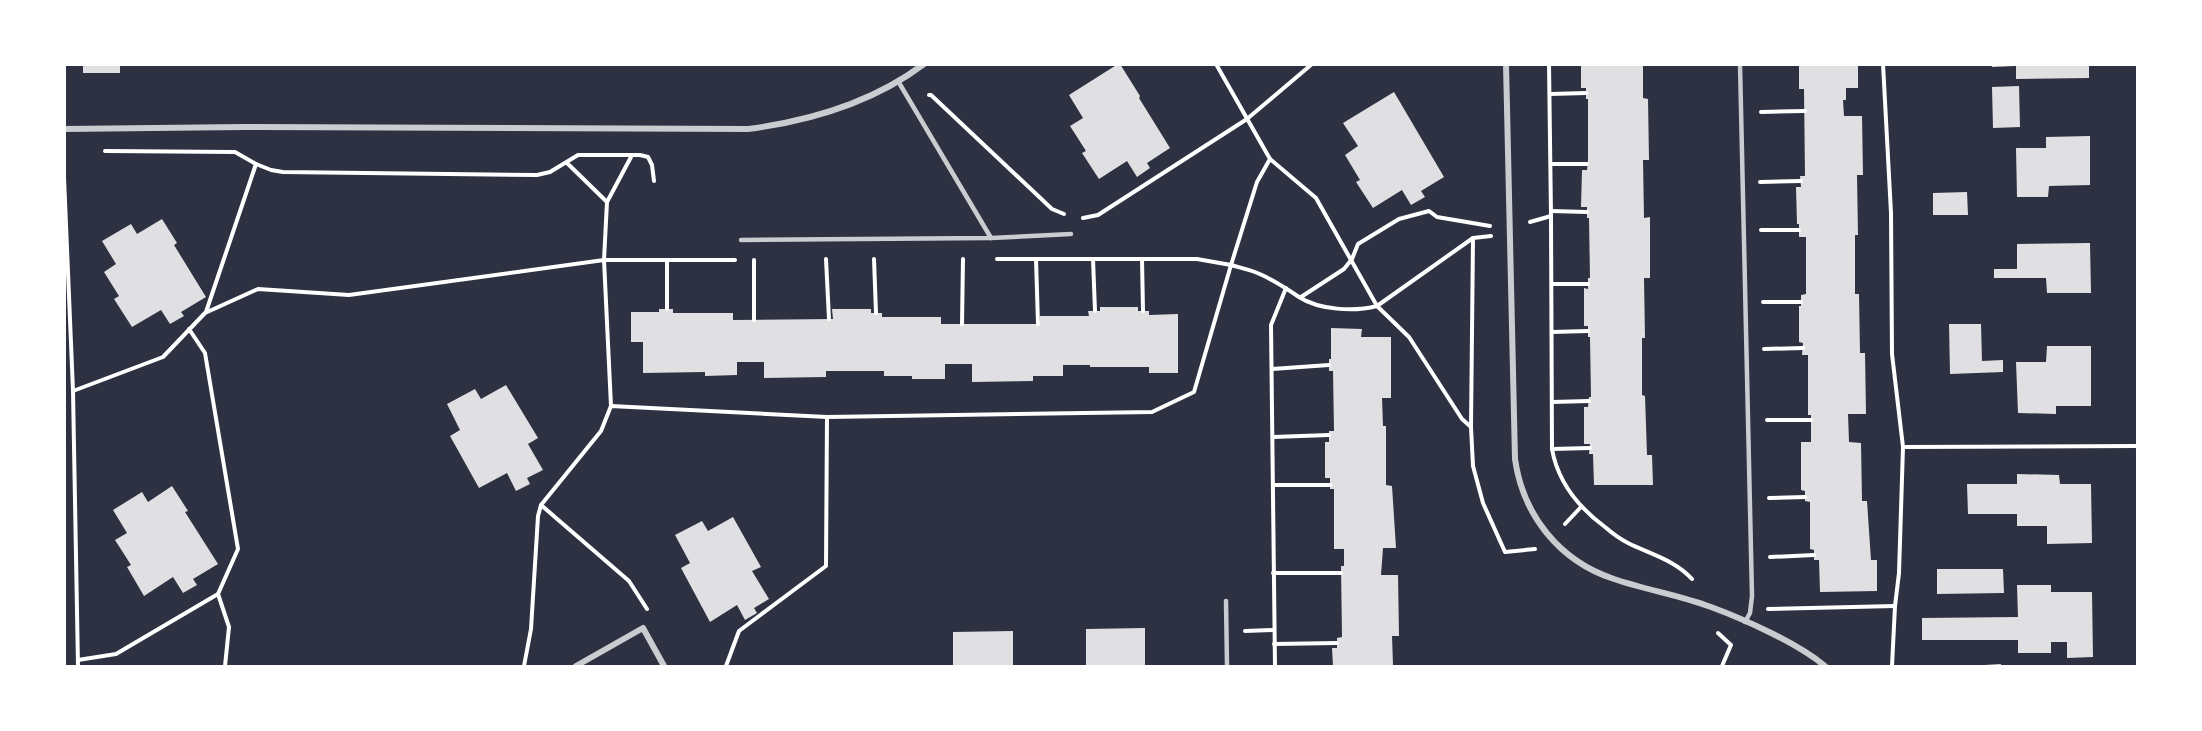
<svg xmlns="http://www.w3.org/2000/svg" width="2202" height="731" viewBox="0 0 2202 731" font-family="Rubik,sans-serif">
  <rect width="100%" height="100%" fill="#2d3142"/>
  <g fill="#e0e0e3">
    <rect x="83" y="64" width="37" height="9"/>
    <polygon points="1118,64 1120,64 1140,96 1139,98 1170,148 1147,163 1150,168 1137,177 1127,161 1099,179 1082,153 1086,151 1070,126 1083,118 1069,95"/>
    <polygon points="1581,64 1643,64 1643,98 1648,99 1649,160 1643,160 1644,218 1650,217 1650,278 1644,278 1645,338 1642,338 1642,395 1645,396 1647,455 1652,455 1653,485 1594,485 1593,454 1589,454 1590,444 1584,444 1584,407 1588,407 1589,397 1591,397 1590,337 1588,337 1588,326 1584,326 1584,288 1588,289 1588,278 1590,278 1589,218 1587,218 1587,207 1581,207 1582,170 1587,170 1588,160 1588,99 1586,99 1586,88 1581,88"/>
    <polygon points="1799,64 1858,64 1858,88 1846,88 1846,100 1843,100 1844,116 1862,116 1863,175 1857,175 1858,235 1855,235 1855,294 1859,294 1860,353 1865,353 1866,414 1848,414 1849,442 1861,443 1862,501 1867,501 1871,560 1877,560 1877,591 1820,592 1819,560 1814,560 1814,550 1810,549 1810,502 1805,501 1805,491 1801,490 1801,442 1811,442 1811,415 1808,415 1808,355 1802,355 1803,343 1799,342 1799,306 1801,306 1801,295 1806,294 1806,237 1799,237 1799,224 1797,224 1796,187 1801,187 1800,176 1805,176 1804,89 1799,89"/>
    <polygon points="1992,64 2015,64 2015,66 1992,67"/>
    <polygon points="2016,64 2089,64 2089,78 2016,79"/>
    <polygon points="2019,86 2020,127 1993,128 1992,87"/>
    <polygon points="1394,92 1444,177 1421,191 1425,197 1411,205 1402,190 1373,208 1356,182 1360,180 1345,155 1358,146 1343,123"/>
    <polygon points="2090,136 2090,185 2049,186 2048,197 2017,197 2016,148 2046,148 2046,137"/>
    <polygon points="1967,192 1968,215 1933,215 1933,193"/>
    <polygon points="162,219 177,243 174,245 206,297 181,312 184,316 170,324 161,310 132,327 114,299 119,296 104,272 116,264 102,241 131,224 137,234"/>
    <polygon points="2090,243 2091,293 2047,293 2046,278 1994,278 1994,269 2017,269 2017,244"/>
    <polygon points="1100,307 1138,307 1138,311 1149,311 1149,315 1178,314 1178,373 1149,373 1149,367 1090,367 1090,365 1063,365 1063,376 1033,376 1033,381 972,382 972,364 945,364 945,379 912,379 912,376 884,376 884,371 826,371 826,377 764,378 764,362 737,362 737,375 705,376 705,372 643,373 643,342 631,342 631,312 659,312 659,309 673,309 673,313 733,313 733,320 833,319 832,309 871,309 871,313 882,313 882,317 941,317 941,324 1040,324 1040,316 1089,316 1088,311 1100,311"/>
    <polygon points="1949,324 1981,324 1982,361 2003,360 2003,372 1950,374"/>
    <polygon points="1331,328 1362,329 1361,337 1391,337 1391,398 1382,398 1383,426 1386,426 1386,485 1392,486 1396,548 1383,548 1381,575 1398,575 1399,636 1392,636 1393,665 1333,666 1332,648 1337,648 1337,638 1342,637 1341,566 1344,566 1344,549 1334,549 1334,489 1330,489 1330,478 1325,478 1325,442 1329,442 1329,431 1334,431 1333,371 1329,371 1329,359 1331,359"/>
    <polygon points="2047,346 2091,346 2091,406 2056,406 2056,414 2018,413 2016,362 2046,362"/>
    <polygon points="506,385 538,438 528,444 543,470 527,478 530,484 516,491 507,473 479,488 450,436 460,430 447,404 475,389 481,399"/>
    <polygon points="2017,474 2059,475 2060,484 2091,484 2092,543 2047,544 2047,526 2017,526 2017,514 1968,514 1967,484 2017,484"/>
    <polygon points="172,486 188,511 185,512 218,564 193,579 197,585 183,593 173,577 144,596 127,567 131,565 115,540 127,533 113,510 142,492 148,502"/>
    <polygon points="733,517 761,567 752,571 769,599 754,608 757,613 745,620 737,605 710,622 681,568 690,563 675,535 702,521 708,531"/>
    <polygon points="1937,569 2003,569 2004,593 1937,594"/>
    <polygon points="2017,585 2051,585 2051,592 2092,592 2093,657 2067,658 2067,642 2051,642 2051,653 2018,653 2018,640 1922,640 1922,618 2018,617"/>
    <polygon points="1145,628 1145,666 1086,666 1086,629"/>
    <polygon points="1013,631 1013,666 953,666 953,632"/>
    <polygon points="2001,664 2001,666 1984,666 1984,665"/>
  </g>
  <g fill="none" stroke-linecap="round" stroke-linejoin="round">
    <g stroke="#fff" stroke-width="4">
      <polyline points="1549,64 1551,216"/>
      <polyline points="1883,64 1891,213 1892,354 1903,447 1899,573 1895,606 1892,666"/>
      <polyline points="1550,94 1586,93"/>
      <polyline points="929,95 931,95 1052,209 1064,214"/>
      <polyline points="1761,112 1805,111"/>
      <polyline points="105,151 235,152 256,164 206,312"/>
      <polyline points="1270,159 1316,198 1377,306 1473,238 1491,236"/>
      <polyline points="567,163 607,202"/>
      <polyline points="256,164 271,170 283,172 537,175 550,172 578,155 640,155 648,157 652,165 654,181"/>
      <polyline points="1551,164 1587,164"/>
      <polyline points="64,177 73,391 78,666"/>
      <polyline points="1760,182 1801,181"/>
      <polyline points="1551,211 1587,212"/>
      <polyline points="1083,218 1098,215 1247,119 1312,64"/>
      <path d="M1530,222L1551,216L1552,449C1558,483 1578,507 1605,527C1612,533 1620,539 1628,543C1650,554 1675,560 1692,579"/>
      <polyline points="1761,230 1799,230"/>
      <polyline points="1473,238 1471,427 1473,466 1483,503 1505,552 1535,549"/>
      <polyline points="826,259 829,319"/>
      <polyline points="874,259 876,313"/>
      <polyline points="997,259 1197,259 1231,265 1257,182 1270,159 1216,64"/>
      <polyline points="1036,259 1038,324"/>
      <polyline points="1093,259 1095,311"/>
      <polyline points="1142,259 1143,311"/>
      <polyline points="754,260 754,320"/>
      <polyline points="1553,284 1588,284"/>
      <polyline points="1301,297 1344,269 1352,259 1358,244 1399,219 1429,211 1437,217 1490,226"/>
      <polyline points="1763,302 1801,302"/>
      <polyline points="667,309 667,260"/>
      <polyline points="962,324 963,259"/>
      <polyline points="1552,332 1588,331"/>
      <polyline points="1764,349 1803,348"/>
      <polyline points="1272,369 1329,365"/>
      <polyline points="73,391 163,357 205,313 258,289 349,295 604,260 735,260"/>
      <polyline points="1552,402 1589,401"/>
      <polyline points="611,406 604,260 607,202 631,157"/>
      <polyline points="1767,420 1811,420"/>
      <polyline points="1273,437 1329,435"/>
      <polyline points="1903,447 2138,446"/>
      <polyline points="1552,449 1590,448"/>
      <polyline points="1273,485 1330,485"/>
      <polyline points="1769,498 1805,497"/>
      <polyline points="1565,524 1581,507"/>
      <polyline points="1770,557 1814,555"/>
      <polyline points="1273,573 1341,573"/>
      <polyline points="218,594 229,627 225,666"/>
      <polyline points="647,609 629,581 541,505 601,431 611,406 827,417"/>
      <polyline points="1768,609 1895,606"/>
      <polyline points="1245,631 1274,630"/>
      <polyline points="1718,633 1731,645 1722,666"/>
      <polyline points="1274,644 1337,643"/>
      <polyline points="78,660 116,654 218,594 238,549 205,353 189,329"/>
      <polyline points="524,666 531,629 538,516 541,505"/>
      <path d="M726,666L739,631L826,566L827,417L1152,412L1194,392L1231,265C1241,268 1252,270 1262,275C1275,281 1287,289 1299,297C1319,310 1354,312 1377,306L1409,337L1462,419L1471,427"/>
      <polyline points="1275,666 1271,325 1286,288"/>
    </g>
    <g stroke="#caccd0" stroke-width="4.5">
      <polyline points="1740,64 1752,596 1750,613 1745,622"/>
      <polyline points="898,81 991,238"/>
      <polyline points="741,240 991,238 1071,234"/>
      <polyline points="1226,601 1227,666"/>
    </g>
    <g stroke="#caccd0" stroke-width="6">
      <path d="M1506,64L1515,459C1523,515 1559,561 1614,579C1646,590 1680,595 1711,607C1746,620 1797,643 1825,666"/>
      <path d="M64,129L243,127L748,129C810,121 872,103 924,64"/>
      <polyline points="576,666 643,628 664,666"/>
    </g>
  </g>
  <rect width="2202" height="731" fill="none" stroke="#ffffff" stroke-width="132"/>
</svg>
